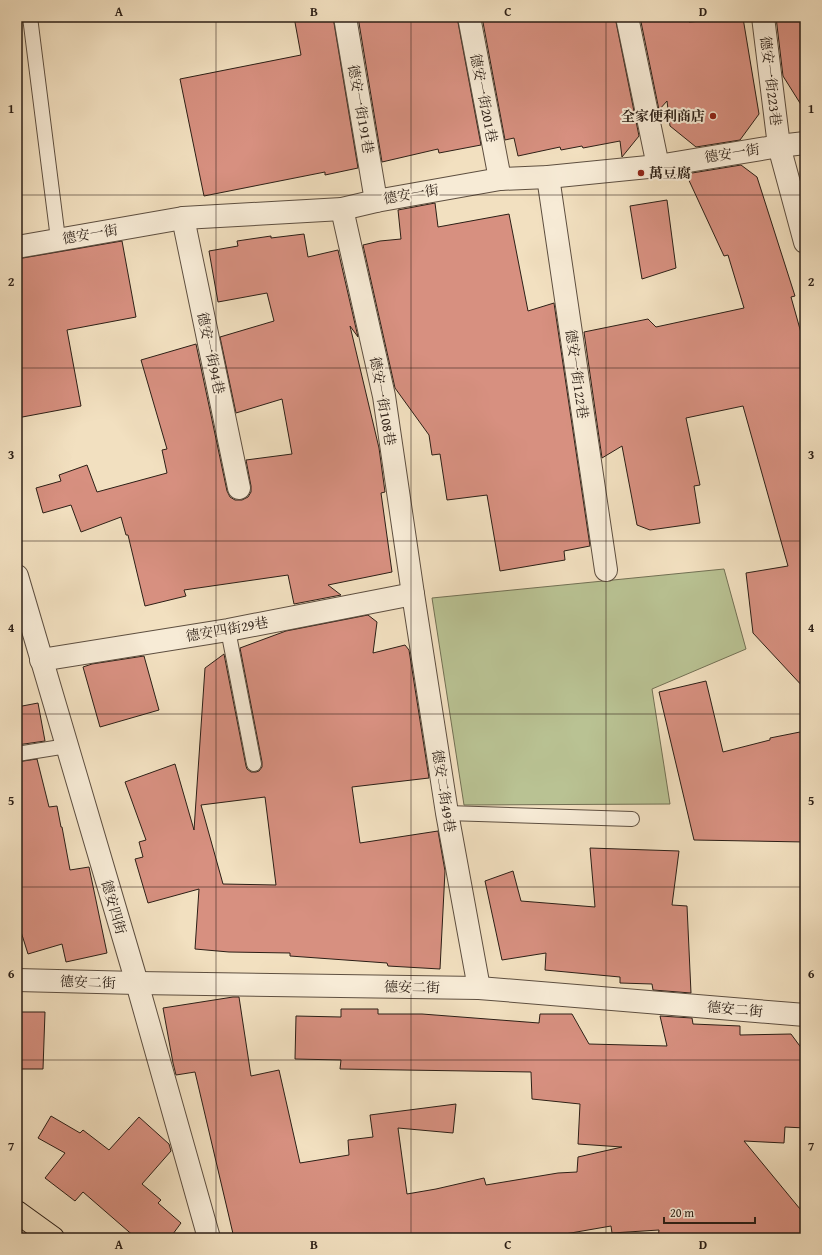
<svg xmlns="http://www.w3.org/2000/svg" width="822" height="1255" viewBox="0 0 822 1255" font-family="'Gentium Book Plus','Noto Serif TC',serif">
  <rect width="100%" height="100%" fill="#f2e0c0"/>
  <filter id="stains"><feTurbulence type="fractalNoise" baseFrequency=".005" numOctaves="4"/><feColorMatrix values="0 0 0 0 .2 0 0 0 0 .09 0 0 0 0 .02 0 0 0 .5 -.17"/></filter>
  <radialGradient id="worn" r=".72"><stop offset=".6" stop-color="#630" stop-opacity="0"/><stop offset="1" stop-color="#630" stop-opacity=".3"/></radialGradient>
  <polygon fill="#b9c293" stroke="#727054" points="724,569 746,649 652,689 670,804 464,805 432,598"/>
  <g fill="#d79080" stroke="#2c1f16" fill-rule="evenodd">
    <polygon points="294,17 333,17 358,168 325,175 325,172 204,196 180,79 301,55"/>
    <polygon points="358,17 457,17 481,145 439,153 438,149 382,162"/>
    <polygon points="482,17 615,17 639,136 622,157 620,141 583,148 582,146 561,150 560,147 518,156 514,138 505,140"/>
    <polygon points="640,17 688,17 689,22 743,18 759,114 740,140 696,147 670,126 667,101 659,110"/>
    <polygon points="776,17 805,17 805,111 783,76"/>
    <polygon points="741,165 757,177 795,296 791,297 805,347 805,689 753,633 746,573 788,566 743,406 686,418 700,485 694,486 700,523 650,530 637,525 622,446 602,458 584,332 648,319 656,327 744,308 728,255 724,256 686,174"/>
    <polygon points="667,200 676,268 642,279 630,206"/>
    <polygon points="435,203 438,227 509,214 528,311 554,303 590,546 564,551 565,560 500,571 487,495 447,500 440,454 432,455 429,435 395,388 363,245 380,241 401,239 398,210"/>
    <polygon points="304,234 308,257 338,250 358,337 350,326 379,448 385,492 381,493 392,572 328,585 341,595 294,604 288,575 184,590 186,596 145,606 128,535 126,535 121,517 81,532 71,505 43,513 36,488 61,481 59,475 87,465 97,492 167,473 162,450 167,449 141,360 196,344 227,491 230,497 235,500 242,500 248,497 251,492 251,486 246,460 292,454 282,399 236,413 220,337 274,321 267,293 218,302 209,251 238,246 237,241 271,236 271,238"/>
    <polygon points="122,241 136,317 67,330 81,406 17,418 17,259"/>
    <path d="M368,615L377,622L373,653L405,645L409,650L429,778L352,787L360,843L438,831L445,871L440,969L388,966L387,963L290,956V953L229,952L195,949L199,889L148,903L135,859L143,857L139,842L146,840L125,782L175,764L194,830L205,668L224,654L246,766L247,769L251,772H256L259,771L262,767V762L240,648L286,631ZM265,797L276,885L223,884L201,805Z"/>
    <polygon points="144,656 159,710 100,727 83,667 92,664"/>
    <polygon points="706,681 723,752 770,740 770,738 805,731 805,842 694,840 659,692"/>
    <polygon points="38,703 45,741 17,745 17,707"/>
    <polygon points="37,759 49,807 57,806 61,827 62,827 70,870 89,867 107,953 66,962 62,944 28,954 17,919 17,762"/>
    <polygon points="590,848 679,851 672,905 687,906 691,993 653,990 652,984 620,983 620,977 545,970 546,953 502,960 485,881 513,871 521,901 595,907"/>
    <polygon points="233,997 239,997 251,1076 279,1070 300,1163 349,1155 348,1140 373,1137 370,1115 456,1104 453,1133 398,1128 407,1194 436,1189 484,1178 486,1185 558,1173 577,1172 578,1157 622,1147 578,1144 580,1104 532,1099 531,1072 340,1069 341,1060 295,1059 296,1016 341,1017 341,1009 378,1009 378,1014 422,1014 539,1023 540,1014 572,1014 589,1044 667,1046 660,1016 692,1018 693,1024 740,1026 740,1035 791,1034 805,1053 805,1128 785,1127 784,1143 744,1141 805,1215 805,1238 658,1238 659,1230 612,1233 611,1226 542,1238 234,1238 195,1072 176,1075 173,1063 163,1008"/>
    <polygon points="17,1012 45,1012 43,1069 17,1069"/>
    <polygon points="51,1116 80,1133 83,1130 109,1150 139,1117 169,1144 171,1151 142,1184 161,1200 158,1203 181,1223 170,1238 136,1238 83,1192 75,1201 45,1178 65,1153 38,1138"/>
  </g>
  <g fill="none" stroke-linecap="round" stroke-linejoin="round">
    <defs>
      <g id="service">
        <polyline points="30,17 58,239"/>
        <polyline points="228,630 254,764"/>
        <polyline points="17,754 67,746"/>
        <polyline points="447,813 632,819"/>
      </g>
      <g id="minor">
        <polyline points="345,17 376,201"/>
        <polyline points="469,17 500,179"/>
        <polyline points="627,17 658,166"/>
        <polyline points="763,17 779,146 805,242"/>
        <polyline points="548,177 606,570"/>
        <polyline points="342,209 384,396 413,594 447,813 479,988"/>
        <polyline points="183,218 239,488"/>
        <polyline points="17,247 183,218 342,209 376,201 500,179 548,177 658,166 779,146 805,143"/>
        <polyline points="17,576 137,983 209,1238"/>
        <polyline points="41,660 228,630 413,594"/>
        <polyline points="17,980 137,983 479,988 805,1015"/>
      </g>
      <polyline id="primary" points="17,1212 53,1238"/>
    </defs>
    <use href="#service" stroke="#5e4f40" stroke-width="16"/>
    <use href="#minor" stroke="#5e4f40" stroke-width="24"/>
    <use href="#primary" stroke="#2c1f16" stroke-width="24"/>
    <use href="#service" stroke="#f7ebd6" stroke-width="14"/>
    <use href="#minor" stroke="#f7ebd6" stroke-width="22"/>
    <use href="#primary" stroke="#f2e0c0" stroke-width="22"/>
  </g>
  <path fill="none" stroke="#2c1f16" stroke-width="1" stroke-opacity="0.55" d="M216,17V1238M411,17V1238M606,17V1238M17,195H805M17,368H805M17,541H805M17,714H805M17,887H805M17,1060H805"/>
  <g fill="#8f2418" stroke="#f7ebd6" stroke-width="1.5">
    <circle cx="713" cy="116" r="4"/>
    <circle cx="641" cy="173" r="4"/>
  </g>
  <g text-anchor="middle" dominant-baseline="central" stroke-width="4" stroke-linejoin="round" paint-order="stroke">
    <g font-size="14" fill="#2c1f16" stroke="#f7ebd6">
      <text transform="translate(771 81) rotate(83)">德安一街223巷</text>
      <text transform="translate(484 98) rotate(79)">德安一街201巷</text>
      <text transform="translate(361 109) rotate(80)">德安一街191巷</text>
      <text transform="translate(732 153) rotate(-9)">德安一街</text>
      <text transform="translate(411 194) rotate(-10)">德安一街</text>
      <text transform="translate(90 234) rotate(-10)">德安一街</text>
      <text transform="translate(211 353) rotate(78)">德安一街94巷</text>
      <text transform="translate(577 374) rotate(82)">德安一街122巷</text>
      <text transform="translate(383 401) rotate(80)">德安一街108巷</text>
      <text transform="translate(227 629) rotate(-10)">德安四街29巷</text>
      <text transform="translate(444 791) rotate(81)">德安二街49巷</text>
      <text transform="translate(114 907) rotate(74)">德安四街</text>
      <text transform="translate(88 982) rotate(2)">德安二街</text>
      <text transform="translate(412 987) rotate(1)">德安二街</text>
      <text transform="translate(735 1009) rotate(5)">德安二街</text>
    </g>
    <g font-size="14" font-weight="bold" fill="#2c1f16" stroke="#f7ebd6" text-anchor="end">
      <text x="705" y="116">全家便利商店</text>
      <text x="649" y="173" text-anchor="start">萬豆腐</text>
    </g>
  </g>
  <rect width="822" height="1255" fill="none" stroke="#f2e0c0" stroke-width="44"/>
  <path d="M664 1217v6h91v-6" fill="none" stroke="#2c1f16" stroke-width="2"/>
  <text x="670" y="1217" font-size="12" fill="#2c1f16" stroke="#f7ebd6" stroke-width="3" paint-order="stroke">20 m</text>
  <rect x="22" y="22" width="778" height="1211" fill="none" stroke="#2c1f16" stroke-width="1.5"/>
  <g font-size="13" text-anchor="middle" font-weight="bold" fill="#2c1f16">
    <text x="119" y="16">A</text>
    <text x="314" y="16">B</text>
    <text x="508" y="16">C</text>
    <text x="703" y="16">D</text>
    <text x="11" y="113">1</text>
    <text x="811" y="113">1</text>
    <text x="11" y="286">2</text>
    <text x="811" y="286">2</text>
    <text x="11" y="459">3</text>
    <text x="811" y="459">3</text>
    <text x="11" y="632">4</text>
    <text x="811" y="632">4</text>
    <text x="11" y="805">5</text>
    <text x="811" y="805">5</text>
    <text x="11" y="978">6</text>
    <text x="811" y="978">6</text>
    <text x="11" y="1151">7</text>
    <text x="811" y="1151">7</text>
    <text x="119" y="1249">A</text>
    <text x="314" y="1249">B</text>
    <text x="508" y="1249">C</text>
    <text x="703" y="1249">D</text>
  </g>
  <rect width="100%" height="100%" filter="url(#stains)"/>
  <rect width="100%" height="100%" fill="url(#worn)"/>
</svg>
